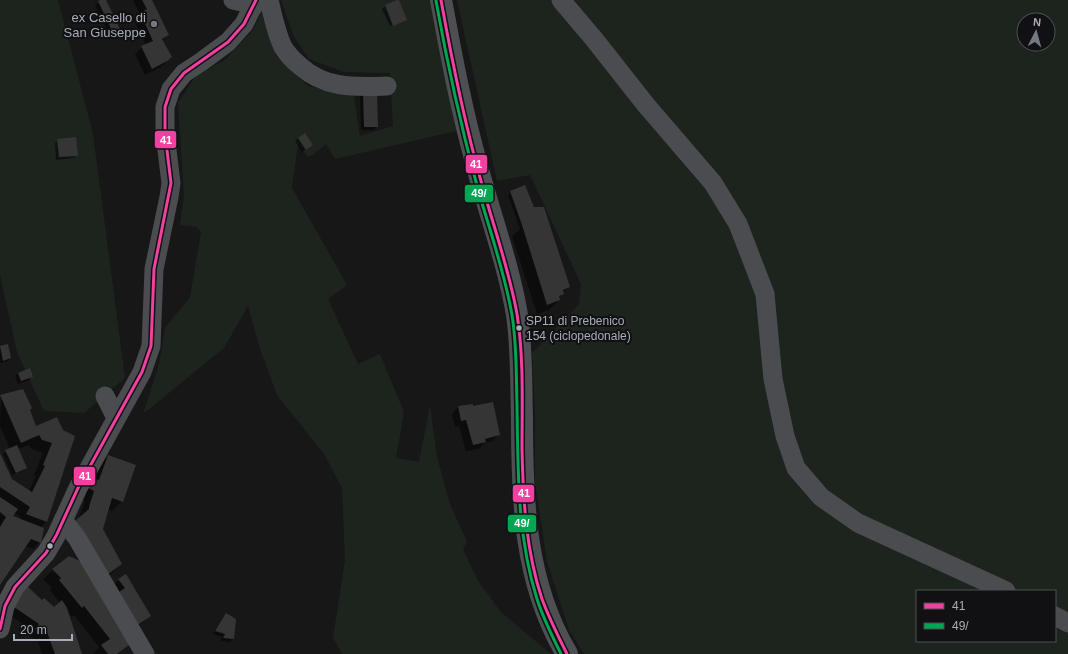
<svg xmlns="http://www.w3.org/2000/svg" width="1068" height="654" viewBox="0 0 1068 654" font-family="Arial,sans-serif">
  <rect width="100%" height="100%" fill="#171717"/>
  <g fill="#1d241e" fill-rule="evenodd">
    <polygon points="0,0 58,0 93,134 125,378 84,413 44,411 17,352 0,275"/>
    <polygon points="281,0 430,0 456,131 335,159 326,144 314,154 308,157 298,144 292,188 347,285 328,299 358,364 380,354 404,412 396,458 419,462 430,405 437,457 450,504 467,542 463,549 478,581 501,612 551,654 342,654 333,638 345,560 342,488 324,454 277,395 259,346 248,306 224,348 143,414 159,364 165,328 190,297 201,232 196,227 180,225 184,197 178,103 195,77 226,59 253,30 263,9 276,56 308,86 354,96 360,136 393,126 390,73 344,72 309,59 294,37"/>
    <path d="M457,0H1068V654H584L569,630L547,561L535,483V415L532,353L579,304L581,284L530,175L497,181ZM1024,20H1048V44H1024ZM917,591H1055V641H917Z"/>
  </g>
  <g fill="#0007" fill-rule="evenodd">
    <polygon points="102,0 105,0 115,32 109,35 95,5"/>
    <polygon points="133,0 151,0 168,35 162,41 168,60 161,67 145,75 135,54 142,47 146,45 134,20 140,14"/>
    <polygon points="385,6 406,19 404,22 404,20 390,26 382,9"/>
    <polygon points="363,93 377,126 374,130 361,130 360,97"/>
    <polygon points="298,138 312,145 302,152 295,141"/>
    <polygon points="58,140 77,155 74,158 56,160 55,143"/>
    <polygon points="511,192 569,286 558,298 559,300 549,310 537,314 512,236 520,229 508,195"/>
    <polygon points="7,345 10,358 7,361 0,363 0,347"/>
    <polygon points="18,373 32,377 29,380 18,384 15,376"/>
    <path d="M1,396L29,410L35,427L56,419L47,521L40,528V542L33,549L25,546L0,584V455L11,480L29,491L36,476L34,475L43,453L32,449L29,445L18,449L26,467L23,470L12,475L3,454L10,449L0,426ZM14,513L21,517L20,519L12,516Z"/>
    <polygon points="458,407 499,434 493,441 484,443 479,449 466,451 459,426 455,427 452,414"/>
    <polygon points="108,456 122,501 112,511 108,510 102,530 121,564 111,574 97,583 112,586 119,580 150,615 143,622 128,633 132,640 118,654 93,654 99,647 74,615 72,617 68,612 81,654 42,654 38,642 41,637 36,640 30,636 33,631 5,612 14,598 41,601 54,608 60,603 50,590 52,588 43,579 53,570 80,562 79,517 85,501 75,496 98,466"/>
    <polygon points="226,615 233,639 230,642 221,641 222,637 213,634"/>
  </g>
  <g fill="#353536">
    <polygon points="100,0 106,0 120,29 113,33 98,1"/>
    <polygon points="142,0 152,0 169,35 162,39 172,57 169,59 169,60 152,69 141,46 153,41 140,13 147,9"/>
    <polygon points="397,0 399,0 407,20 393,26 385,5"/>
    <polygon points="363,92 377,92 378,127 364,127"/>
    <polygon points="305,133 313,145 306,150 298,138"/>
    <polygon points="76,137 78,156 59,157 57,139"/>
    <polygon points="525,185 534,207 544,207 570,287 563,290 564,294 559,296 560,300 547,305 522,225 510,191"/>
    <polygon points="8,344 11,358 3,361 0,346"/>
    <polygon points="30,368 33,377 21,381 18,373"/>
    <polygon points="23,389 32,408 30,410 36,426 57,417 63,430 75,436 47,522 26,514 30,507 0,487 0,453 12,479 32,492 45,466 43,465 52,443 42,440 39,435 21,443 0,395"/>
    <polygon points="493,402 500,435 485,439 486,442 473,445 466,420 461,421 458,406 473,404 473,406"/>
    <polygon points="17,445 27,468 16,473 5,450"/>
    <polygon points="108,455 136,465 123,502 112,498 103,529 122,564 104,577 75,521 89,509 89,507 94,491 85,486 89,478 99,480"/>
    <polygon points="0,497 18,509 13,516 44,528 41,543 31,539 0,585 0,527 6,517 0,512"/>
    <polygon points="69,556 80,561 134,641 117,654 108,654 101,645 110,639 84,606 82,608 59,580 61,578 52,569"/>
    <polygon points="126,574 151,616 136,626 116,594 125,588 118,579"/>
    <polygon points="27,586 42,600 44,598 54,607 62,600 67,608 82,654 55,654 47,632 44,634 35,629 39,624 11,605"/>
    <polygon points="226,613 236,619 234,639 223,638 225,634 215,631"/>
  </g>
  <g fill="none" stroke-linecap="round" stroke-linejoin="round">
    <g stroke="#4b4c50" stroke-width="19">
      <polyline points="233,0 255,5"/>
      <path d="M269,0C273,16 276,33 283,47C287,54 294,61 300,66C326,89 354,87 387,86"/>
      <polyline points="561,0 594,39 646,105 713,183 738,224 765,294 773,379 785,436 796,468 821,497 858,523 1006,591"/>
      <polyline points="105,396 116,418"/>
      <polyline points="63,520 77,538 145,654"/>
      <polyline points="1055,616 1068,623"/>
      <polyline points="0,629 5,606 15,587 46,553 56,536 78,488 142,372 151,346 154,269 169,197 171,183 165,134 165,107 171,89 184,73 201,62 228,42 244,24 256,0"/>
    </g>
    <path stroke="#4d4f52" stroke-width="22" d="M441,0C451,54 461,108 476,162C489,213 508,262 517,315C522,349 521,384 522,419C522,500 524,582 567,654"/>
    <defs>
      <g id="bus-1">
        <path d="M441,0C452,61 464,121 481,181C493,225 509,269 517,314C524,358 522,404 522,449C523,499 526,551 542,599C549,618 558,636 567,654"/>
        <polyline points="0,629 5,606 15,587 46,553 56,536 78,488 142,372 151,346 154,269 171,183 165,134 165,107 171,89 184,73 228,42 244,24 256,0"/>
      </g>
      <path id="bus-2" d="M436,1C447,62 460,122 476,182C488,226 504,269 512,315C517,345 516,375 517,405C518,471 517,536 537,599C543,618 552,636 561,654"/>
    </defs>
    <use href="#bus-1" stroke="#111113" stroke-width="6"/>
    <use href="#bus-2" stroke="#111113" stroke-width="6"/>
    <use href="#bus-1" stroke="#f240a1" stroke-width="3"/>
    <use href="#bus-2" stroke="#00a651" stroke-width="3"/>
  </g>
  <circle fill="#757880" stroke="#111113" stroke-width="1.5" cx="154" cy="24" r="4"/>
  <g fill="#a8adb8" stroke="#111113" stroke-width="1.5">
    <circle cx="519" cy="328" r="3.5"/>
    <circle cx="50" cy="546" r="3.5"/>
  </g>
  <g text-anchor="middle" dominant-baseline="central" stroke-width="4" stroke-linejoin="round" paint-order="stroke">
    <g font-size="12" fill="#a8adb8" stroke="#111113" text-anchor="start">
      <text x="526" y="321">SP11 di Prebenico<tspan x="526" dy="15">154 (ciclopedonale)</tspan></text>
    </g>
    <g font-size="13" fill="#a8adb8" stroke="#111113" text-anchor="end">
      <text x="146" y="17">ex Casello di<tspan x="146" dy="15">San Giuseppe</tspan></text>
    </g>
  </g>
  <g stroke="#111113" stroke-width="1.5">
    <rect x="154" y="130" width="23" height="19" rx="4" fill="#f240a1"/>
    <rect x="465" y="154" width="23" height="20" rx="4" fill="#f240a1"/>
    <rect x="464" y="184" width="30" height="19" rx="4" fill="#00a651"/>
    <rect x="73" y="466" width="23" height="20" rx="4" fill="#f240a1"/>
    <rect x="512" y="484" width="23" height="19" rx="4" fill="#f240a1"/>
    <rect x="507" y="514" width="30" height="19" rx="4" fill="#00a651"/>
  </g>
  <g font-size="11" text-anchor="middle" font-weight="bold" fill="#fff">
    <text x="166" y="144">41</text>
    <text x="476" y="168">41</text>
    <text x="479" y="197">49/</text>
    <text x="85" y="480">41</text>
    <text x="524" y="497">41</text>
    <text x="522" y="527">49/</text>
  </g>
  <rect x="916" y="590" width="140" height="52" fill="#111113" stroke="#4d4f55"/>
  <rect x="924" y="603" width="20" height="6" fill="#f240a1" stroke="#4d4f55"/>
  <text x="952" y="610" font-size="12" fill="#a8adb8">41</text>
  <rect x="924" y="623" width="20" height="6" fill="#00a651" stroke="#4d4f55"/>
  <text x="952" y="630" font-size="12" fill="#a8adb8">49/</text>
  <g transform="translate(1036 32) rotate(6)"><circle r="19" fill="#111113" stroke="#4d4f55"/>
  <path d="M0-3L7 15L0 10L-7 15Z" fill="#757880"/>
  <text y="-6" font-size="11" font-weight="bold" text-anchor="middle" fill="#a8adb8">N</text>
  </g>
  <path d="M14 634v6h58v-6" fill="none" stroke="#a8adb8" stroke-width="2"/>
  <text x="20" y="634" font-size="12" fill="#a8adb8" stroke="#111113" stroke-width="3" paint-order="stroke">20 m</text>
</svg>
